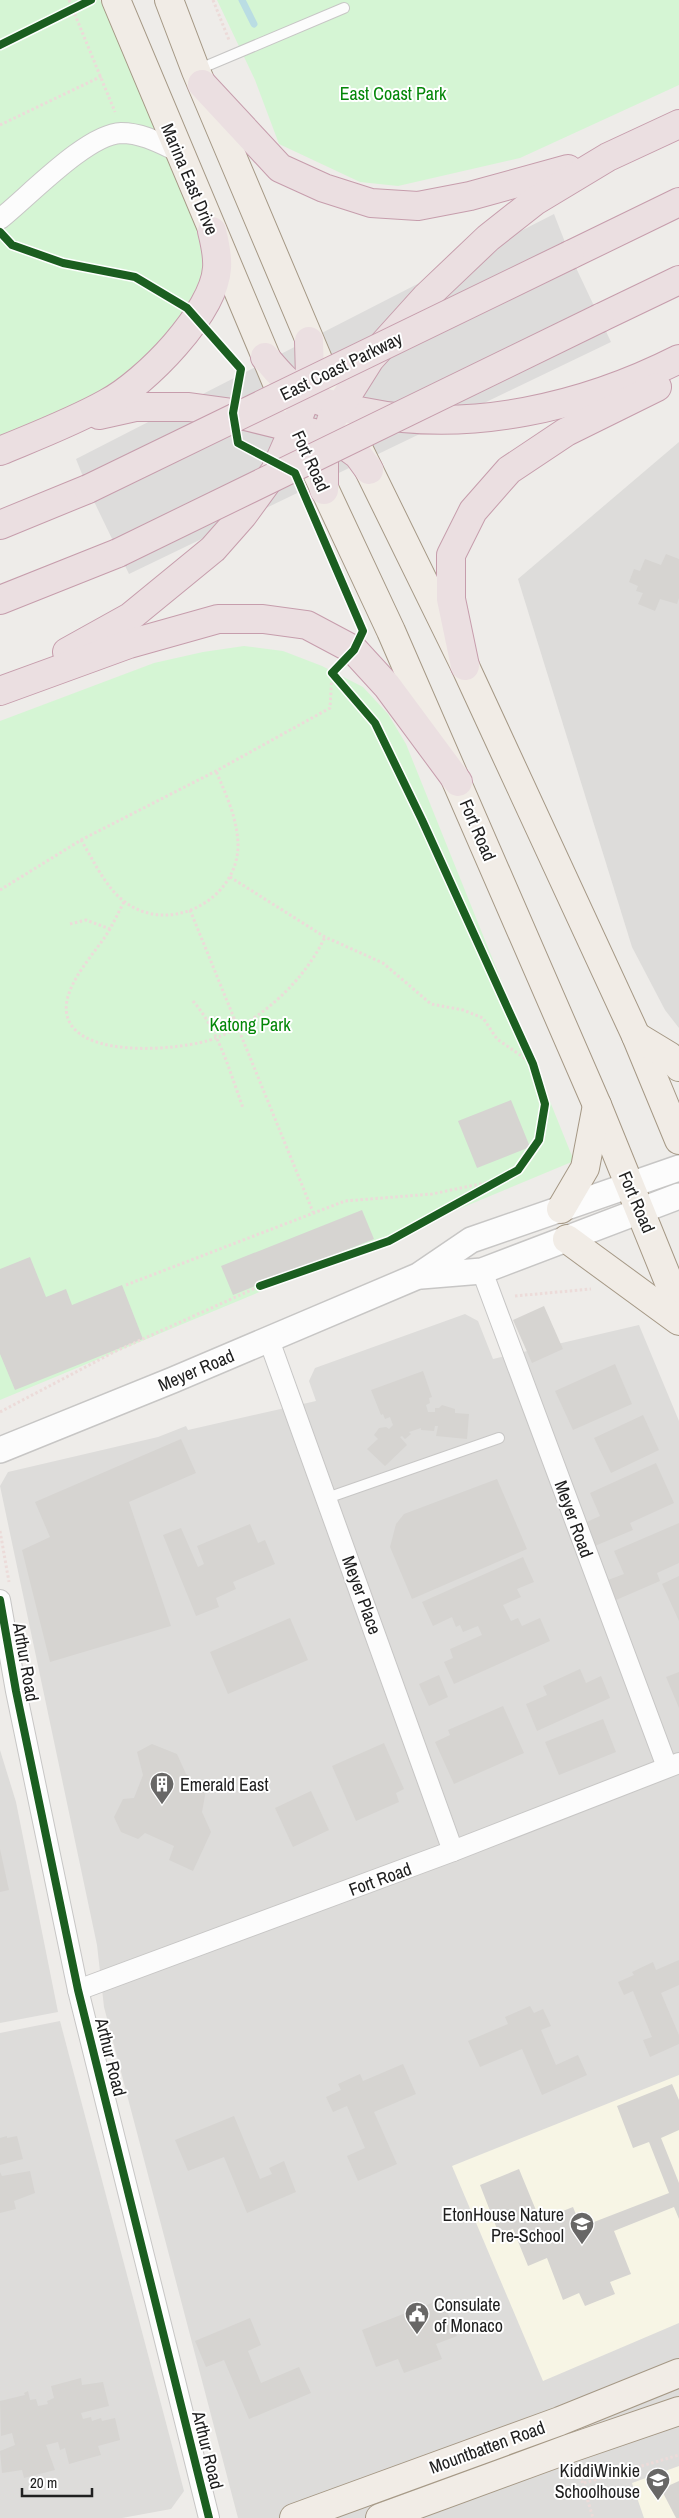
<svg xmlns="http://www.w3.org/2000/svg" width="679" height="2518" viewBox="0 0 679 2518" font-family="'Archivo Narrow',sans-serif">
  <rect width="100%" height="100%" fill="#eeece9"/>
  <g fill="#dddcda">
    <polygon points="679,442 679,1028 665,1010 632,947 518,579"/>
    <polygon points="465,1314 478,1321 493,1359 639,1325 679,1421 679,2518 238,2518 104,2007 97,1945 0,1486 8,1472 158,1437 186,1426 188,1430 316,1401 309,1381 315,1368"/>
    <polygon points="0,1750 16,1802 58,2012 0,2023"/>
    <polygon points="60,2021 184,2491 171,2509 122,2518 0,2518 0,2033"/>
  </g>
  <g fill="#f7f5e5">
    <polygon points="679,2075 679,2323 543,2381 452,2166"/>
    <polygon points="679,2466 679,2518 644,2518 632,2483"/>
  </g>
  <g fill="#d5f5d4">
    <path d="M0,0H100C126,56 151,113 174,170C187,201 208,239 204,274C202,295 160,350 144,364C105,398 46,417 0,439Z"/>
    <polygon points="217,0 679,0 679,85 520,158 398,186 360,182 279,144 255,80"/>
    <polygon points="244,646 283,651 322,666 363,687 388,714 406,744 574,1161 0,1400 0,721 154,663 203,652"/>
  </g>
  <polygon fill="#dddcdb" points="554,214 570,255 611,342 129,574 88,489 76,459"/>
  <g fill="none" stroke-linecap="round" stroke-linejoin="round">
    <polyline stroke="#badde3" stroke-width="7" points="242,0 254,24"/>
  </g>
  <g fill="#d6d4d1">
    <polygon points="666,554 679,559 679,598 677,604 660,599 655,611 638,604 643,593 636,591 638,586 629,582 634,569 640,571 645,559 661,565"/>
    <polygon points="511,1100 530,1147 477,1168 458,1121"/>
    <polygon points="362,1210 374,1239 233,1295 221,1266"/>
    <polygon points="30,1257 46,1297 66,1289 72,1305 122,1285 143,1339 15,1390 0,1354 0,1269"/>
    <polygon points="544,1306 563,1349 532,1363 513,1320"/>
    <polygon points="615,1364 632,1404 573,1430 555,1391"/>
    <polygon points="423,1371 432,1397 429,1398 430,1403 426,1405 428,1412 435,1412 435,1408 439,1408 442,1405 455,1409 455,1413 469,1414 467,1439 436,1436 438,1426 435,1426 434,1431 421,1430 421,1428 409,1432 411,1434 405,1439 402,1436 400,1437 407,1445 385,1466 367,1449 378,1439 374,1435 379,1428 386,1427 389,1429 393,1425 390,1417 385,1419 383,1414 381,1415 371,1390"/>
    <polygon points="643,1415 659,1450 611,1473 594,1438"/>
    <polygon points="181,1439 196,1473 129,1502 171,1626 50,1662 22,1550 50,1537 35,1502"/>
    <polygon points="656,1463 674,1503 630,1523 633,1530 590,1548 580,1525 600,1516 590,1493"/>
    <polygon points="497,1479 527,1549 412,1599 390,1547 396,1524 404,1514"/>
    <polygon points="679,1523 679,1563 657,1573 660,1581 616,1600 608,1580 624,1574 614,1551"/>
    <polygon points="250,1524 258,1543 265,1540 275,1564 233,1582 236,1589 216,1598 219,1607 196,1616 163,1535 181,1528 198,1567 204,1564 197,1546"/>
    <polygon points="523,1557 534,1582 517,1589 521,1597 503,1605 511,1621 518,1618 522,1626 540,1618 550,1641 454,1684 444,1662 453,1658 450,1649 482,1635 478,1626 463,1632 460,1625 456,1627 452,1617 433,1626 422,1602"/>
    <polygon points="679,1576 679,1621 662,1584"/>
    <polygon points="290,1618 308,1660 228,1694 210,1652"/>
    <polygon points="580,1669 586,1683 601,1676 610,1698 537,1731 526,1704 547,1695 543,1686"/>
    <polygon points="679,1672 679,1708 666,1677"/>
    <polygon points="439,1675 448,1697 429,1706 419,1684"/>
    <polygon points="503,1706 524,1753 454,1784 435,1742 450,1735 448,1730"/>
    <polygon points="603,1719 616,1752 559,1775 545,1742"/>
    <polygon points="384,1743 404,1789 396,1793 399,1802 356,1821 332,1766"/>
    <polygon points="152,1744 177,1754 186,1774 206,1790 202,1812 211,1832 193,1871 169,1860 174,1846 145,1833 138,1839 121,1832 114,1817 123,1799 134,1798 143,1775 137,1752"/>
    <polygon points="311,1791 329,1830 293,1847 275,1808"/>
    <polygon points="0,1849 9,1890 0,1892"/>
    <polygon points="679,1960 679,1985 661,1993 679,2035 679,2044 650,2057 643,2040 652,2037 633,1991 624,1995 618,1982 634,1975 632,1972 653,1962 656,1970"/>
    <polygon points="530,2006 534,2013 543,2009 551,2026 541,2030 556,2065 578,2055 587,2075 542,2095 522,2049 480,2067 468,2041 508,2024 505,2017"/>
    <polygon points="403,2064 416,2094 374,2112 397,2164 358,2181 347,2156 365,2148 347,2106 333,2112 326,2097 341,2090 338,2084 360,2074 363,2081"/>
    <polygon points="672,2084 679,2100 679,2130 661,2138 679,2183 679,2219 674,2207 614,2231 631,2274 610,2282 615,2294 585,2306 579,2293 563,2300 547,2258 528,2266 513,2229 499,2234 480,2185 519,2169 540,2220 573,2207 581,2227 669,2193 649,2142 633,2148 617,2106"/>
    <polygon points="234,2116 260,2179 272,2174 269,2168 284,2161 296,2192 247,2213 224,2157 188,2171 175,2140"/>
    <polygon points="7,2136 7,2138 17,2136 23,2159 0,2165 0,2138"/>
    <polygon points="30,2171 35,2193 14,2201 16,2209 0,2213 0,2172 2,2176"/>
    <polygon points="442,2299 457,2336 436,2344 442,2359 404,2373 398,2359 376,2367 362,2330"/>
    <polygon points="250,2318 261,2345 248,2351 261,2383 299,2367 311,2393 249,2419 224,2360 206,2367 195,2341"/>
    <polygon points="81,2378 82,2385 103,2382 109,2406 81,2413 83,2419 91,2417 92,2421 101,2418 102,2421 115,2418 120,2440 98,2446 101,2455 69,2464 65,2448 60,2450 58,2442 46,2445 55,2470 24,2478 22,2470 2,2473 0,2451 15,2445 12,2433 1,2436 0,2401 25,2395 24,2393 28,2391 30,2400 36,2399 38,2406 48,2404 47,2401 54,2398 51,2386"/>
    <polygon points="679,2481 679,2518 676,2518 661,2489"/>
  </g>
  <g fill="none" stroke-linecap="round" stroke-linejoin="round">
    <defs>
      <g id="service">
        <polyline points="197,70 344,8"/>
        <polyline points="327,1498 499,1438"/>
      </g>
      <g id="minor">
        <path d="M0,219C28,197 87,134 121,133C142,133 160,143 179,152"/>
        <polyline points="482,1271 667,1767"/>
        <polyline points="269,1340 453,1851"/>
        <polyline points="0,1600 16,1691 78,1990 209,2518"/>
        <polyline points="78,1990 453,1851 679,1763"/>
      </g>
      <g id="tertiary">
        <polyline points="421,1276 482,1271 679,1196"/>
        <polyline points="0,1450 173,1380 418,1276 471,1240 679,1168"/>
      </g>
      <g id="primary">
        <polyline points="116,0 295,426 391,631 597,1105 679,1307"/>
        <polyline points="169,0 196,71 338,407 465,666 636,1036 679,1140"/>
        <polyline points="636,1036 669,1056 679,1067"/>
        <polyline points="561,1209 585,1168 597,1105"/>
        <polyline points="567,1239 679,1321"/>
        <polyline points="294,2518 560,2421 679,2373"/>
        <polyline points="380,2518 571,2448 679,2411"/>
      </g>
      <g id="motorway">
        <polyline points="202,84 280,168 324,188 371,203 418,206 470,196 568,169"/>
        <polyline points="570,255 679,202"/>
        <polyline points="600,318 679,280"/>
        <path d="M265,357C277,371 289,386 306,395C324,404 345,408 364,412C469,434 584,407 679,359"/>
        <polyline points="99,415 135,407 189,407 233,413 326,436 343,444 358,455 369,470"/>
        <path d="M0,451C36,436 73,422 107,403C145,383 214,313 217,268C218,256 215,243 212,231"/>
        <polyline points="324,490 324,454 331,421 370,359 426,297 488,238 535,201 608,157 679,124"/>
        <polyline points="0,525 88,489"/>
        <polyline points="0,600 118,553"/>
        <polyline points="67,652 130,617 213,549 243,515 275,471 295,426 307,395 310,378 309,341"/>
        <polyline points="465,666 451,599 451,555 473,511 509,470 566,432 657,387"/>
        <polyline points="0,691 129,644 218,619 263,619 307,625 354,650 387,686 458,782"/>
      </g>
    </defs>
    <use href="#service" stroke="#c7c6c5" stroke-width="12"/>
    <use href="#minor" stroke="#c7c6c5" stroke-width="22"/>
    <use href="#tertiary" stroke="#c7c6c5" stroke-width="28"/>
    <use href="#primary" stroke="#a59885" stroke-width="30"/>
    <use href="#motorway" stroke="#c69dac" stroke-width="30"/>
    <g stroke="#ecdbd9" stroke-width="3" stroke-dasharray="2.5 2.5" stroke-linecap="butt">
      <polyline points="69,0 115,112"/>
      <polyline points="213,0 229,40"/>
      <polyline points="0,125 102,76"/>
      <path d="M81,840C94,861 105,887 125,902C170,936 239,899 238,844C237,817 226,795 216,771"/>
      <polyline points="230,877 325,937 383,963 431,1004 463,1010 483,1018 497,1039 533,1064"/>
      <polyline points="0,890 81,840 216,771 330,708 332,673"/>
      <path d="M124,902C119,911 115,920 110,929C97,951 73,974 67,1000C55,1063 183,1051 216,1038C262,1020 304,981 325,937"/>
      <polyline points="190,910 313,1212"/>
      <polyline points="70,924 86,920 110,929"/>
      <path d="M193,1001C219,1031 230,1072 243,1108"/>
      <polyline points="126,1285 345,1201 432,1194 500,1180"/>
      <polyline points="515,1296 591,1289"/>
      <polyline points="0,1412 114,1352 260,1286"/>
      <polyline points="0,1531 9,1582"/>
      <polyline points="579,2471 593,2518"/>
      <polyline points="584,2483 679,2455"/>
    </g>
    <use href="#service" stroke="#fcfcfc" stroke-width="10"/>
    <use href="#minor" stroke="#fcfcfc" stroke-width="20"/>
    <use href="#tertiary" stroke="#fcfcfc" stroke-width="25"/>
    <use href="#primary" stroke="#f1ece6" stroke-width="28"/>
    <use href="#motorway" stroke="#ebdfe1" stroke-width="28"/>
    <defs>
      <g id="motorway-bridge">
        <polyline points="88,489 570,255"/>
        <polyline points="118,553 600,318"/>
      </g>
    </defs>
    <use href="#motorway-bridge" stroke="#c69dac" stroke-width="30" stroke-linecap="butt"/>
    <use href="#motorway-bridge" stroke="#ebdfe1" stroke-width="28"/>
    <defs>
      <g id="cycleway">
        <polyline points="0,45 91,0"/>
        <polyline points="0,232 12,245 63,263 135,277 187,308 241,369 233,413 238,443 295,473 363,631 354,650 332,673 375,723 422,820 533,1064 545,1104 539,1140 518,1170 389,1241 260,1286"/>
        <polyline points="0,1600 16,1691 78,1990 209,2518"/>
      </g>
    </defs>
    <use href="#cycleway" stroke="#fff" stroke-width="11"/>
    <use href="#cycleway" stroke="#1b5e20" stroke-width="8"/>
  </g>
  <defs>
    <symbol id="building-pin" viewBox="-11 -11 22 30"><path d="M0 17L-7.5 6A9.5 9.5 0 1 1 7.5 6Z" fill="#686766" stroke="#fff"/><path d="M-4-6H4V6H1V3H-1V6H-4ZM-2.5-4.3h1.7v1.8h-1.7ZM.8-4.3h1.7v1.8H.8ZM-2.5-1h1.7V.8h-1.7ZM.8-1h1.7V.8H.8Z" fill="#fff"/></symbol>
    <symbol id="school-pin" viewBox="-11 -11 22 30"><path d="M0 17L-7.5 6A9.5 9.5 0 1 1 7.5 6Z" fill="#686766" stroke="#fff"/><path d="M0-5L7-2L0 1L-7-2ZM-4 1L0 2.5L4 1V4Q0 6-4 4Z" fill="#fff"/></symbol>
    <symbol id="civic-pin" viewBox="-11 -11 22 30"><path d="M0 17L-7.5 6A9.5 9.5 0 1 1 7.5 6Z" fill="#686766" stroke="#fff"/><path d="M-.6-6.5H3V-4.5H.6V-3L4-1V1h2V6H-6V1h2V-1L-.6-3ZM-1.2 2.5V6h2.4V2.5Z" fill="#fff"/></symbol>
  </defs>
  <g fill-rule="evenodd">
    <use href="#building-pin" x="148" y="1770" width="28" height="38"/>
    <use href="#school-pin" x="568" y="2210" width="28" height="38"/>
    <use href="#civic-pin" x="403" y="2300" width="28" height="38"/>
    <use href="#school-pin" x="644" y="2466" width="28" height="38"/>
  </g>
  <g text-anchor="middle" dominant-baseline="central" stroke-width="4" stroke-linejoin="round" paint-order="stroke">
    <g font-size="18" fill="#048708" stroke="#fff">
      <text x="393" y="93">East Coast Park</text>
      <text x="250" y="1024">Katong Park</text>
    </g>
    <g font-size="18" fill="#202020" stroke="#fff">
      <text transform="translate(190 179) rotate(67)">Marina East Drive</text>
      <text transform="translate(341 366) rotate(-26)">East Coast Parkway</text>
      <text transform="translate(311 461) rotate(65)">Fort Road</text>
      <text transform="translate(478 830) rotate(67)">Fort Road</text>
      <text transform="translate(637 1202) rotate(67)">Fort Road</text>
      <text transform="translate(196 1370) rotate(-23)">Meyer Road</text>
      <text transform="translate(574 1519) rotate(70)">Meyer Road</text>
      <text transform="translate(362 1595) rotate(70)">Meyer Place</text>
      <text transform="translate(26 1662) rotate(80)">Arthur Road</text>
      <text transform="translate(380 1879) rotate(-20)">Fort Road</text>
      <text transform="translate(111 2057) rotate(76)">Arthur Road</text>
      <text transform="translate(487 2447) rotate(-20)">Mountbatten Road</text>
      <text transform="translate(208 2450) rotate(76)">Arthur Road</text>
    </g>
    <g font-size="18" fill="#202020" stroke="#fff" text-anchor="start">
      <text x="180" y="1784">Emerald East</text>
      <text x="564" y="2214" text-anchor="end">EtonHouse Nature<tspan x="564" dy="21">Pre-School</tspan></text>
      <text x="434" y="2304">Consulate<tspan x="434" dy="21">of Monaco</tspan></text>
      <text x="640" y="2470" text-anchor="end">KiddiWinkie<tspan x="640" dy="21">Schoolhouse</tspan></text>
    </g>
  </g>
  <path d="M22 2488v8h70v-8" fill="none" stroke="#202020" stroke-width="2.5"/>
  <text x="30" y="2488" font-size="15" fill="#202020" stroke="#ffffff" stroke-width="4" paint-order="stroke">20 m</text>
</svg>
